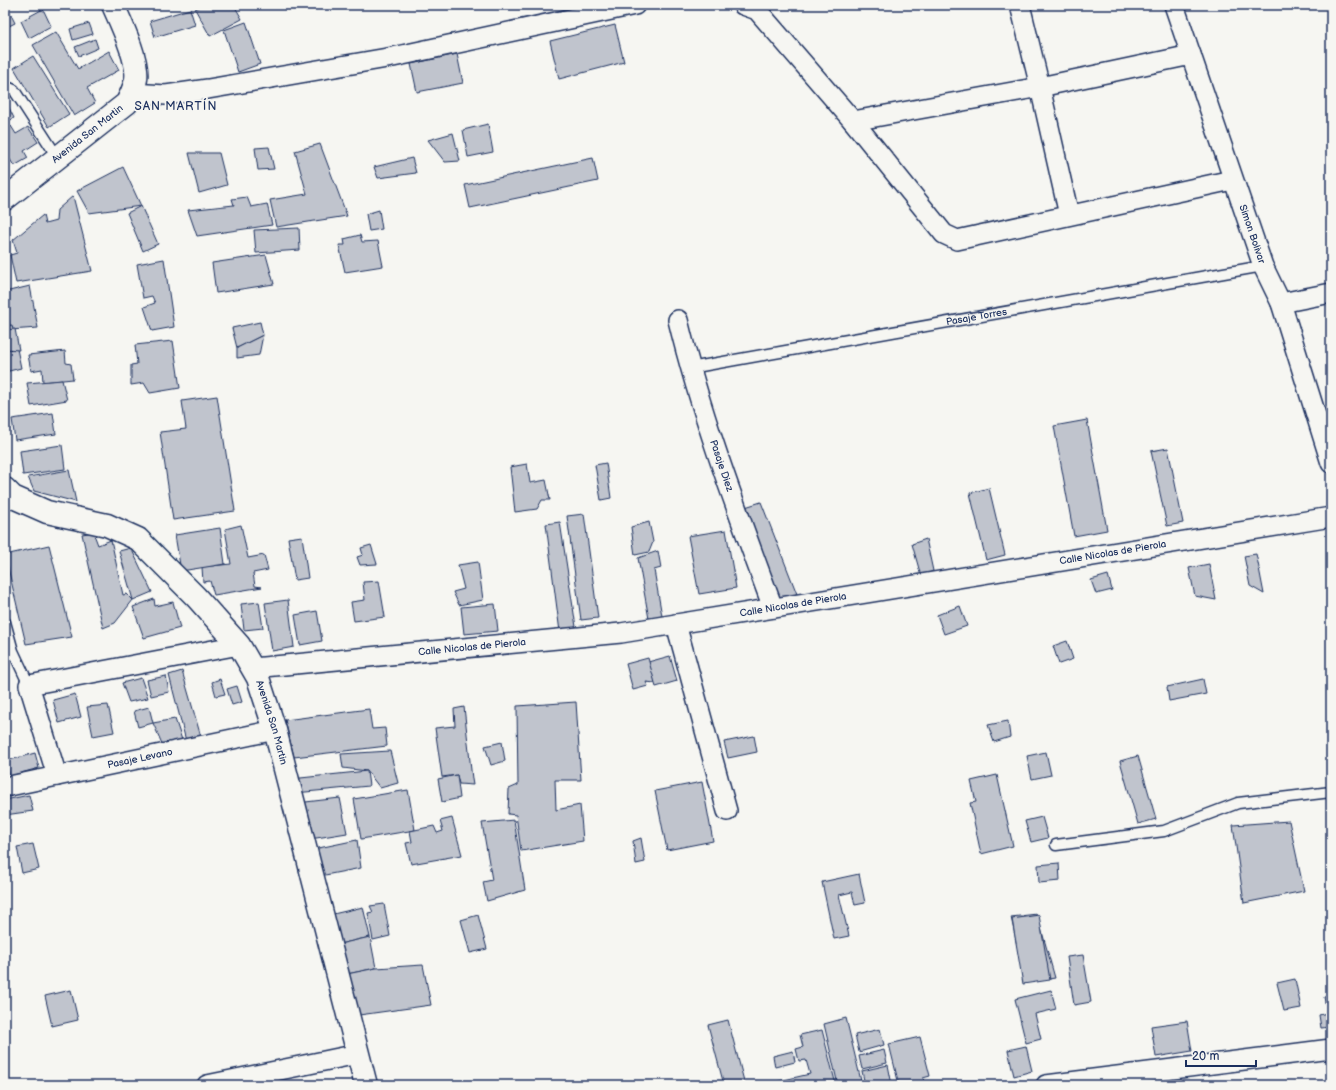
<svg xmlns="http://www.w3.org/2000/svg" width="1336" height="1090" viewBox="0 0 1336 1090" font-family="'Balsamiq Sans',sans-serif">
  <rect width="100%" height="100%" fill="#f6f6f2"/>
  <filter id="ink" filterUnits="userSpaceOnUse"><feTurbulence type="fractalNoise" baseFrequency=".025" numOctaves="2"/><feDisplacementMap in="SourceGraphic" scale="8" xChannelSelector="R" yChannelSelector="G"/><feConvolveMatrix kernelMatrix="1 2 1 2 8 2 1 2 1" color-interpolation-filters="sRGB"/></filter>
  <g filter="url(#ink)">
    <g fill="#c0c4cd" stroke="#1b2f5e">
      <polygon points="5,5 6,5 15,23 5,28"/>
      <polygon points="203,5 234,5 242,19 210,36 195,9"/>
      <polygon points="43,9 51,26 29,38 21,21"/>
      <polygon points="190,9 195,25 155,37 150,21"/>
      <polygon points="246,22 260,64 238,72 224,30"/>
      <polygon points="89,23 93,34 73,40 70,29"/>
      <polygon points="615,25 624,62 559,79 550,41"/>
      <polygon points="56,32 78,69 109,51 119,70 87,88 95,103 74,116 33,45"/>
      <polygon points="95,39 98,48 79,56 75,47"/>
      <polygon points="457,54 463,83 417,92 411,64"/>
      <polygon points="33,56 69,114 49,127 14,68"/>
      <polygon points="6,102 14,118 5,123 5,103"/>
      <polygon points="488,124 493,152 468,157 463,130"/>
      <polygon points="11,126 16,134 28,127 38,142 24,151 28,158 14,166 5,151 5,130"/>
      <polygon points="453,133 460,161 445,162 428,140"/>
      <polygon points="320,144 347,216 276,227 270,200 307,194 295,151"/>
      <polygon points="269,147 274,169 258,170 255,148"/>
      <polygon points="189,153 219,153 227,185 199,193"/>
      <polygon points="412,158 416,173 378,178 374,167"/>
      <polygon points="593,158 598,181 470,208 465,185"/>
      <polygon points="123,167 141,206 89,213 77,191"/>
      <polygon points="73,196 92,271 16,283 10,255 17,253 13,240 43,215 45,224 56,221 57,210"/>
      <polygon points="247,197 251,207 267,204 272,225 197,236 188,210 234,205 232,199"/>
      <polygon points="141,206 158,244 143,251 127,213"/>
      <polygon points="379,210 382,229 369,231 366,214"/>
      <polygon points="299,228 300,250 256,253 254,230"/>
      <polygon points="360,235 362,242 378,241 383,266 345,272 339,245 345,245 344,239"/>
      <polygon points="266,255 274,284 216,293 212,263"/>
      <polygon points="164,259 174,327 152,331 144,307 155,303 152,296 143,298 137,264"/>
      <polygon points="30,286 38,328 10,330 5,292"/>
      <polygon points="260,322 263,335 237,348 232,328"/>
      <polygon points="12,325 21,368 5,372 5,326"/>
      <polygon points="15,329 19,350 5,349 5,330"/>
      <polygon points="263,335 259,355 237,358 237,348"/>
      <polygon points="173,341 180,388 150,393 144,383 131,385 131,365 137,364 135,345"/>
      <polygon points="65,351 66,363 71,364 73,379 43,382 42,369 31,371 28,355"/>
      <polygon points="62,380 67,400 31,406 27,383"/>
      <polygon points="217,396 235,511 173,520 160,432 186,429 182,401"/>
      <polygon points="53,413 56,434 15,440 12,419"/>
      <polygon points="1087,420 1107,530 1074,536 1054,426"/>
      <polygon points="62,445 65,469 23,475 20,451"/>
      <polygon points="1168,448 1183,523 1167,526 1151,451"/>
      <polygon points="606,463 611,498 601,500 595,465"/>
      <polygon points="527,464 530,483 546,480 550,500 542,500 537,509 515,512 510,467"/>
      <polygon points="69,470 76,502 34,491 28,477"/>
      <polygon points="989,488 1005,555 986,560 970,493"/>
      <polygon points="761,502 797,594 776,599 739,509"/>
      <polygon points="584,514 598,618 581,620 567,516"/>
      <polygon points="560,522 576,627 560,632 546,524"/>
      <polygon points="649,522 653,542 649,552 635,555 631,527"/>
      <polygon points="241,525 248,558 264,555 268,570 253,573 255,586 262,587 214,595 210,581 203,582 202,567 231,564 225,529"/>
      <polygon points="220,528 225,564 181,571 175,535"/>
      <polygon points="726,530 736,588 699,594 688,536"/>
      <polygon points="101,531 95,537 98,545 111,540 123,595 127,594 133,600 115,623 103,628 82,534"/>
      <polygon points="302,536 308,578 295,580 288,538"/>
      <polygon points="926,539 933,571 921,576 912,544"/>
      <polygon points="49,545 72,637 26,644 5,555"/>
      <polygon points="371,545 377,564 360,565 357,557 363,555 361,548"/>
      <polygon points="131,548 152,592 133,600 119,551"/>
      <polygon points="658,551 661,568 654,570 662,616 649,619 638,558"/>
      <polygon points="1256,554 1258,563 1264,594 1250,586 1244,556"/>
      <polygon points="478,562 483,600 459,605 453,592 464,589 458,565"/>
      <polygon points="1209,564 1216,600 1195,596 1189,568"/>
      <polygon points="1108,575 1112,590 1096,594 1091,580"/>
      <polygon points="379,581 385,617 354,621 351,602 365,600 363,582"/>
      <polygon points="154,599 155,606 173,602 180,628 144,638 133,607"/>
      <polygon points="288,600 294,647 272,651 265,603"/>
      <polygon points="259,602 263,628 244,630 241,604"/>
      <polygon points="495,604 498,631 464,634 461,607"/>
      <polygon points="960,606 967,626 944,634 937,615"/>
      <polygon points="317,611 322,641 300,645 295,615"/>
      <polygon points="1067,641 1073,659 1059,664 1053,646"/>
      <polygon points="670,656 677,681 656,687 648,662"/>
      <polygon points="648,658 655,683 646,682 648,686 633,690 626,664"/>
      <polygon points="182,671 201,737 186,741 169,675"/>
      <polygon points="166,676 169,692 151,696 147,680"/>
      <polygon points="141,678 148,698 129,702 122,683"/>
      <polygon points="220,679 225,694 216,696 212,682"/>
      <polygon points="1203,679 1206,694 1169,701 1167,687"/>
      <polygon points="237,686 242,702 232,705 227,689"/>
      <polygon points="75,694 81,717 59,723 53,700"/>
      <polygon points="576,702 581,780 555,780 556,810 580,805 583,841 521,851 516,815 508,814 509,789 518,785 517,706"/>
      <polygon points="108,705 114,732 93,736 87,707"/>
      <polygon points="149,707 153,723 138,727 134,711"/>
      <polygon points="464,707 472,779 473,785 459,784 457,775 442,777 435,728 455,726 454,709"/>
      <polygon points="369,709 372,729 385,728 387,746 294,757 285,720"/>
      <polygon points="175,719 182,740 163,746 153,723"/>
      <polygon points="1008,721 1010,737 994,742 988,725"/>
      <polygon points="754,736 757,752 728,758 724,742"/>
      <polygon points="502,742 505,761 491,765 485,746"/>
      <polygon points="390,751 398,783 380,788 367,771 343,768 341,754"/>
      <polygon points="1046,752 1051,775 1032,779 1027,756"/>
      <polygon points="35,753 39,768 10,776 6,761"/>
      <polygon points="1138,756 1156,819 1138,824 1120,761"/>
      <polygon points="367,771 369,786 295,793 291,779"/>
      <polygon points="457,775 460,798 442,802 438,779"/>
      <polygon points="997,775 1013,846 981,854 970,803 976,802 971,781"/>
      <polygon points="702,782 713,841 667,850 655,791"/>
      <polygon points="408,790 415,830 361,839 354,799"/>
      <polygon points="29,795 33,811 5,815 5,800"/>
      <polygon points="340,798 347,833 304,840 297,803"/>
      <polygon points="1042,817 1048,838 1031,842 1025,821"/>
      <polygon points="452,818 462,855 411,864 406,843 412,842 410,831 434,826 437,833 443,831 440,821"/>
      <polygon points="514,820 525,890 487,901 483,882 492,880 482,823"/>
      <polygon points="1289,821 1304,891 1244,903 1233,825"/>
      <polygon points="641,838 645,862 636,864 633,841"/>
      <polygon points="357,840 361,868 315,877 309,850"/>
      <polygon points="33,844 39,869 22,873 17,847"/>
      <polygon points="1059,863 1060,881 1039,883 1038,865"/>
      <polygon points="859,874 865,903 855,905 852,892 839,895 849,936 834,939 822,882"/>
      <polygon points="384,904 390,936 373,940 368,913 373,912 370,906"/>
      <polygon points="363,907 370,937 335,945 329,915"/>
      <polygon points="1037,914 1055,978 1025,983 1011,917"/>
      <polygon points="478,915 487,949 470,953 461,920"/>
      <polygon points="1039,915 1050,980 1023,984 1012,919"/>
      <polygon points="370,937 376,968 342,975 335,945"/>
      <polygon points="1083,955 1091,1002 1074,1005 1067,957"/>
      <polygon points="423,965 431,1005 352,1016 342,975 376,968"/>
      <polygon points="1295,979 1301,1008 1284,1011 1277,983"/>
      <polygon points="71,990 78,1020 52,1026 45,996"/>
      <polygon points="1051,990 1056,1009 1035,1014 1041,1039 1026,1043 1015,999"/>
      <polygon points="1331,996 1331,1027 1321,1028 1319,1015 1327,1013 1324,997"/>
      <polygon points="846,1018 862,1085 838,1085 824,1024"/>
      <polygon points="728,1020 745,1085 724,1085 708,1025"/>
      <polygon points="1187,1021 1192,1051 1156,1057 1151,1026"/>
      <polygon points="880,1029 884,1045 859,1052 855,1035"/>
      <polygon points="822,1030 836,1085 776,1085 775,1082 810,1074 806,1060 799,1061 796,1049 803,1047 800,1035"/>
      <polygon points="920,1037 930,1076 923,1078 925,1085 899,1085 889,1044"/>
      <polygon points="1026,1046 1032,1071 1014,1076 1008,1050"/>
      <polygon points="884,1050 887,1063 862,1069 859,1056"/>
      <polygon points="793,1051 795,1062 775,1067 773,1056"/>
      <polygon points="888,1065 892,1085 865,1085 862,1071"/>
    </g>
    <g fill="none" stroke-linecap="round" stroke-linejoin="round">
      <defs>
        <g id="lane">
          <polyline points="5,86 14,90 58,158"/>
          <path id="s1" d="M690,368L1263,266"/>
          <polyline points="5,622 13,651 29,685"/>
          <polyline points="1056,845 1164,831 1238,803 1331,792"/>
        </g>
        <g id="street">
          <polyline points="743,5 757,10 853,121 944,234 957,240 1232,180"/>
          <polyline points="1020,5 1040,87 1069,215"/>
          <path id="s2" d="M1174,5L1263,266L1281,303L1331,463"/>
          <polyline points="131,93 166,95 208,89 393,57 635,5"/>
          <polyline points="853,121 1040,87 1191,55"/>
          <polyline points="1281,303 1331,293"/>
          <path id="s3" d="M678,320C702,419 738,513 773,608"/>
          <polyline points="676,624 727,811"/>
          <path id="s4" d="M253,668L621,633L1331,517"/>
          <polyline points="57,776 29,685 239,645"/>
          <path id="s5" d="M5,787L275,730"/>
          <polyline points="207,1085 358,1054"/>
          <polyline points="1046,1085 1331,1049"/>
        </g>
        <g id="secondary">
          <path id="s6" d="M5,199L127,103C130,96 135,87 136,79C139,60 121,23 113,5"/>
          <path id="s7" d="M5,489L13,497L47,512L107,525L138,539L196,597L239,645L258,678L275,730L366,1085"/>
        </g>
      </defs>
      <use href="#lane" stroke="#1b2f5e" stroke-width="13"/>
      <use href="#street" stroke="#1b2f5e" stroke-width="22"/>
      <use href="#secondary" stroke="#1b2f5e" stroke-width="25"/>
      <use href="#lane" stroke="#f6f6f2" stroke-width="10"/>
      <use href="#street" stroke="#f6f6f2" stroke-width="19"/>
      <use href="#secondary" stroke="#f6f6f2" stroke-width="22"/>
    </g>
  </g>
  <g text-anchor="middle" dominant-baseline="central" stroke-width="3.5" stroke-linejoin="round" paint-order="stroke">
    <g font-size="10" fill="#1b2f5e" stroke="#f6f6f2">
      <text stroke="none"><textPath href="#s6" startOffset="105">Avenida San Martin</textPath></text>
      <text stroke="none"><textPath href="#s2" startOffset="242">Simon Bolivar</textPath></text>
      <text stroke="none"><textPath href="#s1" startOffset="291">Pasaje Torres</textPath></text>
      <text stroke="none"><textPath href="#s3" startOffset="152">Pasaje Diez</textPath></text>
      <text stroke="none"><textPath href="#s4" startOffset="868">Calle Nicolas de Pierola</textPath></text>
      <text stroke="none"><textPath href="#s4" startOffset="544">Calle Nicolas de Pierola</textPath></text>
      <text stroke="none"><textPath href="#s4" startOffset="220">Calle Nicolas de Pierola</textPath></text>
      <text stroke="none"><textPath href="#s7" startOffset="375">Avenida San Martin</textPath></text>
      <text stroke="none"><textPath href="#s5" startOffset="138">Pasaje Levano</textPath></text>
    </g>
    <g font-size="12" letter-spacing="1" fill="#1b2f5e" stroke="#f6f6f2">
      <text x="176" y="106">SAN MARTÍN</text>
    </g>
  </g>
  <rect width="1336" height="1090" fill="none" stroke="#f6f6f2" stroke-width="20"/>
  <rect x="10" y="10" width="1316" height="1070" fill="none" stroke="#1b2f5e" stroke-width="1.5" filter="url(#ink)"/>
  <path d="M1186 1060v6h70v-6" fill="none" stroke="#1b2f5e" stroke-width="2"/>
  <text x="1192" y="1060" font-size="12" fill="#1b2f5e" stroke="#f6f6f2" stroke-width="3" paint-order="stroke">20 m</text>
</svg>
